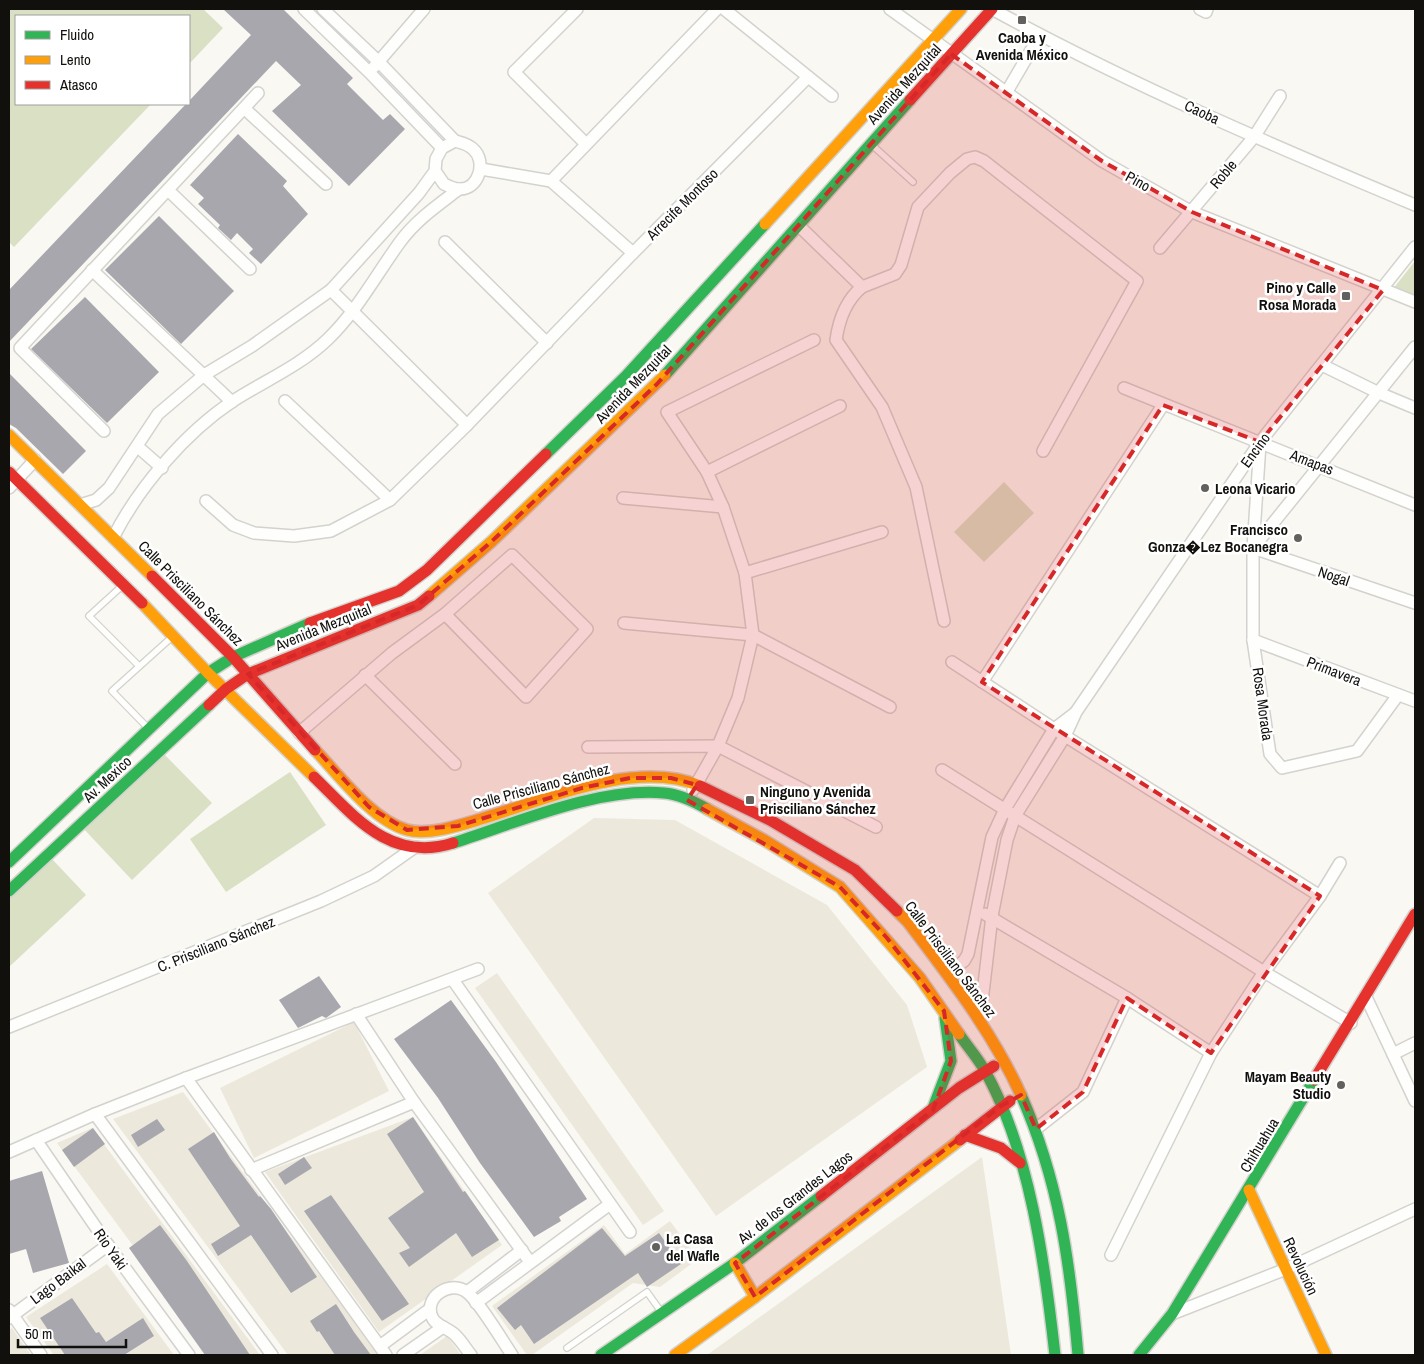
<svg xmlns="http://www.w3.org/2000/svg" width="1424" height="1364" viewBox="0 0 1424 1364" font-family="'Archivo Narrow',sans-serif">
  <rect width="100%" height="100%" fill="#f9f8f2"/>
  <g fill="#ece8dc">
    <polygon points="594,818 675,820 827,905 907,1005 927,1067 716,1216 488,893"/>
    <polygon points="497,973 664,1211 643,1225 475,988"/>
    <polygon points="354,1022 389,1091 254,1158 220,1088"/>
    <polygon points="183,1092 379,1355 288,1355 113,1119"/>
    <polygon points="413,1117 502,1245 379,1332 265,1172"/>
    <polygon points="92,1128 260,1355 214,1355 57,1143"/>
    <polygon points="982,1157 1011,1355 707,1355"/>
    <polygon points="670,1221 698,1259 660,1287 633,1283 532,1355 527,1355 492,1306 604,1225 625,1254"/>
    <polygon points="107,1264 174,1355 54,1355 26,1317"/>
    <polygon points="12,1328 31,1355 9,1355 9,1330"/>
    <polygon points="447,1336 461,1355 420,1355"/>
  </g>
  <g fill="#d9e0c3">
    <polygon points="9,9 203,9 223,28 189,64 189,16 16,16 16,104 151,104 14,247 9,242"/>
    <polygon points="1415,261 1415,297 1393,289"/>
    <polygon points="1004,482 1034,513 984,562 954,532"/>
    <polygon points="161,751 212,803 132,880 82,827"/>
    <polygon points="290,772 326,825 226,892 190,839"/>
    <polygon points="51,858 86,895 9,967 9,897"/>
  </g>
  <g fill="#a8a7ad">
    <polygon points="223,9 283,9 353,78 347,84 383,120 390,114 405,129 349,186 272,111 301,85 276,61 9,342 9,290 186,104 189,104 189,101 251,35"/>
    <polygon points="238,134 287,181 283,186 308,214 261,264 249,253 253,249 237,233 231,240 218,228 220,225 198,204 204,198 190,185"/>
    <polygon points="159,216 234,291 181,344 105,270"/>
    <polygon points="85,297 159,372 107,423 31,349"/>
    <polygon points="9,373 86,451 63,474 16,428 9,424"/>
    <polygon points="319,976 341,1007 326,1018 322,1016 298,1028 279,1000"/>
    <polygon points="451,1000 496,1062 587,1199 559,1217 561,1221 534,1237 480,1163 438,1098 394,1039"/>
    <polygon points="413,1117 463,1192 465,1191 499,1240 472,1257 456,1233 409,1267 399,1253 410,1248 388,1218 424,1192 387,1134"/>
    <polygon points="157,1119 165,1130 138,1147 131,1135"/>
    <polygon points="93,1128 105,1144 74,1167 62,1150"/>
    <polygon points="214,1132 230,1158 259,1197 260,1196 271,1209 317,1277 291,1293 251,1235 218,1256 211,1244 240,1226 188,1149"/>
    <polygon points="304,1157 312,1168 285,1185 278,1174"/>
    <polygon points="42,1171 69,1263 33,1273 26,1249 9,1254 9,1181"/>
    <polygon points="331,1195 409,1304 382,1321 304,1211"/>
    <polygon points="160,1225 187,1261 250,1355 205,1355 129,1248"/>
    <polygon points="602,1228 625,1256 659,1233 681,1264 647,1287 638,1273 534,1344 521,1325 515,1330 497,1308"/>
    <polygon points="72,1298 96,1333 99,1332 106,1342 143,1318 154,1336 124,1355 65,1355 40,1318"/>
    <polygon points="336,1304 354,1332 371,1355 335,1355 319,1331 317,1332 310,1321"/>
  </g>
  <g fill="none" stroke-linecap="round" stroke-linejoin="round">
    <defs>
      <g id="lane">
        <polyline points="872,145 913,182"/>
        <polyline points="122,586 89,616 139,666"/>
        <polyline points="148,728 112,691 172,637"/>
        <polyline points="567,1348 647,1292 662,1313"/>
      </g>
      <g id="street">
        <polyline points="304,9 369,72 442,148"/>
        <polyline points="323,9 378,61 455,141"/>
        <polyline points="577,9 514,72 585,143"/>
        <polyline points="724,9 832,96"/>
        <polyline points="890,9 1102,161 1192,212 1415,302"/>
        <path d="M992,9C1129,84 1272,145 1415,205"/>
        <polyline points="1200,9 1206,12 1207,9"/>
        <polyline points="374,67 424,9"/>
        <polyline points="1006,93 1040,35"/>
        <polyline points="245,109 326,184"/>
        <polyline points="481,169 551,181 717,9"/>
        <polyline points="551,181 633,253"/>
        <polyline points="169,191 250,269"/>
        <path d="M798,225L862,287C846,300 839,319 836,340L882,407L916,487L944,621"/>
        <polyline points="445,242 547,343"/>
        <polyline points="1160,248 1254,137 1280,96"/>
        <polyline points="92,270 232,402"/>
        <polyline points="862,287 895,274 901,265 918,207 950,173 967,159 975,157 984,161 1137,281 1043,451"/>
        <polyline points="331,290 467,425"/>
        <polyline points="1322,365 1379,393 1415,408"/>
        <polyline points="1124,388 1415,505"/>
        <polyline points="285,401 390,500"/>
        <polyline points="104,431 20,348 258,93"/>
        <polyline points="1260,444 1253,548 1253,640 1270,754 1282,768 1357,751 1398,695"/>
        <polyline points="138,447 162,468"/>
        <polyline points="707,472 840,406"/>
        <polyline points="9,488 35,460"/>
        <polyline points="623,498 723,507"/>
        <polyline points="206,501 233,525 254,533 294,536 331,531 390,500 467,425 633,253 808,77"/>
        <path d="M80,505L96,500L109,488L158,414L204,375L252,346L331,290L419,193L435,171L436,159L442,148L455,141C462,143 468,144 473,149C487,161 479,190 459,189C454,189 448,186 444,184L435,171"/>
        <path d="M114,536C139,487 186,432 233,401C264,381 300,366 328,339C357,311 376,275 400,242C416,220 438,205 459,189"/>
        <polyline points="1253,548 1415,347"/>
        <polyline points="1253,548 1415,603"/>
        <polyline points="745,573 882,532"/>
        <polyline points="624,623 753,635 890,707"/>
        <polyline points="1253,640 1415,701"/>
        <polyline points="952,662 1065,736 1320,896 1264,972 1211,1053 1111,1255"/>
        <polyline points="365,675 455,764"/>
        <polyline points="982,682 1163,405"/>
        <polyline points="299,733 392,653 445,614 512,555 587,629 526,697 445,614"/>
        <polyline points="588,747 718,746 876,827"/>
        <polyline points="942,770 1264,972 1351,1023"/>
        <polyline points="693,790 718,746 738,698 753,635 745,573 723,507 707,472 667,412 814,340"/>
        <polyline points="1320,896 1340,863"/>
        <polyline points="985,914 1127,998 1211,1053"/>
        <polyline points="947,973 964,961 968,954 992,837 1005,809 1054,729 1075,713"/>
        <polyline points="453,980 630,1232"/>
        <polyline points="1366,997 1415,1101"/>
        <polyline points="356,1014 414,1102 530,1262"/>
        <polyline points="980,1019 992,916 1007,840 1015,816 1065,736 1076,712 1260,442 1415,247"/>
        <polyline points="9,1027 321,901 374,876 415,847"/>
        <polyline points="1393,1054 1415,1043"/>
        <polyline points="186,1078 386,1355"/>
        <polyline points="95,1114 272,1355"/>
        <polyline points="1036,1129 1083,1092 1127,998"/>
        <polyline points="36,1140 108,1245 189,1355"/>
        <polyline points="9,1152 95,1114 186,1078 478,969"/>
        <polyline points="251,1170 414,1102"/>
        <polyline points="467,1292 522,1250"/>
        <polyline points="476,1303 610,1204"/>
        <polyline points="9,1310 41,1355"/>
        <polyline points="1172,1314 1286,1269 1415,1209"/>
        <polyline points="9,1318 108,1245"/>
        <polyline points="380,1346 430,1309"/>
        <polyline points="403,1355 443,1327"/>
        <path d="M471,1355C466,1349 462,1342 457,1337C451,1329 438,1327 433,1319C421,1298 451,1278 468,1293C480,1303 502,1340 512,1355"/>
      </g>
      <g id="fast">
        <polyline points="665,375 910,100"/>
        <polyline points="546,454 626,376 765,224"/>
        <path d="M453,843C516,823 598,787 664,793C678,794 695,802 707,809"/>
        <polyline points="9,862 208,673 233,657 310,623"/>
        <polyline points="9,891 209,705"/>
        <path d="M959,1034C967,1046 978,1058 985,1071C1030,1151 1045,1265 1055,1355"/>
        <path d="M1021,1095C1059,1181 1070,1262 1078,1355"/>
        <polyline points="933,1108 951,1061 945,1018"/>
        <polyline points="601,1355 735,1263 821,1196"/>
        <polyline points="1139,1355 1172,1314 1314,1080"/>
      </g>
      <g id="slow">
        <polyline points="765,224 961,9"/>
        <polyline points="9,435 152,576"/>
        <polyline points="429,596 491,542 665,375"/>
        <polyline points="142,603 208,673 314,777"/>
        <path d="M315,750C339,775 372,820 407,830C428,836 461,825 481,819C544,800 635,759 700,786"/>
        <polyline points="707,809 764,840 840,887 920,978 959,1034"/>
        <path d="M897,911L908,922C950,978 992,1031 1021,1095"/>
        <polyline points="1249,1190 1326,1355"/>
        <polyline points="735,1263 755,1297"/>
        <polyline points="675,1355 755,1297 960,1140"/>
      </g>
      <g id="jam">
        <polyline points="910,100 992,9"/>
        <polyline points="9,472 142,603"/>
        <polyline points="152,576 233,657 315,750"/>
        <polyline points="310,623 399,591 427,570 546,454"/>
        <polyline points="209,705 226,689 248,674 418,605 429,596"/>
        <path d="M314,777C354,816 390,863 453,843"/>
        <polyline points="700,786 770,820 855,870 897,911"/>
        <polyline points="1314,1080 1415,914"/>
        <polyline points="965,1135 1001,1148 1020,1163"/>
        <polyline points="960,1140 1010,1101"/>
        <polyline points="821,1196 959,1088 994,1066"/>
      </g>
    </defs>
    <use href="#lane" stroke="#d3d2ce" stroke-width="8"/>
    <use href="#street" stroke="#d3d2ce" stroke-width="14"/>
    <use href="#fast" stroke="#d3d2ce" stroke-width="14"/>
    <use href="#slow" stroke="#d3d2ce" stroke-width="14"/>
    <use href="#jam" stroke="#d3d2ce" stroke-width="14"/>
    <use href="#lane" stroke="#fefefd" stroke-width="5.5"/>
    <use href="#street" stroke="#fefefd" stroke-width="11"/>
    <use href="#fast" stroke="#30b455" stroke-width="11"/>
    <use href="#slow" stroke="#ff9f0a" stroke-width="11"/>
    <use href="#jam" stroke="#e5322d" stroke-width="11"/>
  </g>
  <path fill="#d62828" fill-opacity="0.2" stroke="#d62828" stroke-width="4" stroke-dasharray="10 6" stroke-linejoin="round" d="M951,54L1102,161L1192,212L1383,290L1260,442L1163,405L982,682L1320,896L1211,1053L1127,998L1083,1092L1036,1129L1021,1095L1001,1106L755,1297L735,1263L933,1110L951,1061L944,1011L887,938L840,887L687,800L697,785L671,778H630L582,788L458,826L407,830L369,807L248,674L418,605L491,542L657,384Z"/>
  <g fill="#62615d" stroke="#fff" stroke-width="2">
    <rect x="1017" y="15" width="10" height="10" rx="2.5"/>
    <rect x="1341" y="291" width="10" height="10" rx="2.5"/>
    <circle cx="1205" cy="488" r="5"/>
    <circle cx="1298" cy="538" r="5"/>
    <rect x="745" y="795" width="10" height="10" rx="2.5"/>
    <circle cx="1341" cy="1085" r="5"/>
    <circle cx="656" cy="1247" r="5"/>
  </g>
  <g text-anchor="middle" dominant-baseline="central" stroke-width="5" stroke-linejoin="round" paint-order="stroke">
    <g font-size="15" font-weight="bold" fill="#11100d" stroke="#fff" text-anchor="end">
      <text x="1022" y="37" text-anchor="middle">Caoba y<tspan x="1022" dy="17">Avenida México</tspan></text>
      <text x="1336" y="287">Pino y Calle<tspan x="1336" dy="17">Rosa Morada</tspan></text>
      <text x="1215" y="488" text-anchor="start">Leona Vicario</text>
      <text x="1288" y="529">Francisco<tspan x="1288" dy="17">Gonza�Lez Bocanegra</tspan></text>
      <text x="760" y="791" text-anchor="start">Ninguno y Avenida<tspan x="760" dy="17">Prisciliano Sánchez</tspan></text>
      <text x="1331" y="1076">Mayam Beauty<tspan x="1331" dy="17">Studio</tspan></text>
      <text x="666" y="1238" text-anchor="start">La Casa<tspan x="666" dy="17">del Wafle</tspan></text>
    </g>
    <g font-size="15" fill="#11100d" stroke="#fff">
      <text transform="translate(904 84) rotate(-48)">Avenida Mezquital</text>
      <text transform="translate(1202 112) rotate(25)">Caoba</text>
      <text transform="translate(1223 174) rotate(-50)">Roble</text>
      <text transform="translate(1138 181) rotate(29)">Pino</text>
      <text transform="translate(682 204) rotate(-45)">Arrecife Montoso</text>
      <text transform="translate(633 384) rotate(-46)">Avenida Mezquital</text>
      <text transform="translate(1255 450) rotate(-54)">Encino</text>
      <text transform="translate(1312 462) rotate(21)">Amapas</text>
      <text transform="translate(1334 576) rotate(19)">Nogal</text>
      <text transform="translate(191 593) rotate(45)">Calle Prisciliano Sánchez</text>
      <text transform="translate(323 627) rotate(-22)">Avenida Mezquital</text>
      <text transform="translate(1334 671) rotate(21)">Primavera</text>
      <text transform="translate(1263 704) rotate(82)">Rosa Morada</text>
      <text transform="translate(107 779) rotate(-43)">Av. Mexico</text>
      <text transform="translate(541 786) rotate(-15)">Calle Prisciliano Sánchez</text>
      <text transform="translate(216 944) rotate(-22)">C. Prisciliano Sánchez</text>
      <text transform="translate(951 959) rotate(53)">Calle Prisciliano Sánchez</text>
      <text transform="translate(1259 1145) rotate(-59)">Chihuahua</text>
      <text transform="translate(795 1197) rotate(-38)">Av. de los Grandes Lagos</text>
      <text transform="translate(111 1249) rotate(55)">Rio Yaki</text>
      <text transform="translate(1301 1266) rotate(65)">Revolución</text>
      <text transform="translate(58 1281) rotate(-37)">Lago Baikal</text>
    </g>
  </g>
  <rect width="1424" height="1364" fill="none" stroke="#11100d" stroke-width="20"/>
  <rect x="15" y="15" width="175" height="90" fill="#ffffff" stroke="#a09f9e"/>
  <rect x="25" y="31" width="25" height="8" fill="#30b455" stroke="#a09f9e"/>
  <text x="60" y="40" font-size="15" fill="#11100d">Fluido</text>
  <rect x="25" y="56" width="25" height="8" fill="#ff9f0a" stroke="#a09f9e"/>
  <text x="60" y="65" font-size="15" fill="#11100d">Lento</text>
  <rect x="25" y="81" width="25" height="8" fill="#e5322d" stroke="#a09f9e"/>
  <text x="60" y="90" font-size="15" fill="#11100d">Atasco</text>
  <path d="M18 1339v8h108v-8" fill="none" stroke="#11100d" stroke-width="2.5"/>
  <text x="25" y="1339" font-size="15" fill="#11100d" stroke="#ffffff" stroke-width="4" paint-order="stroke">50 m</text>
</svg>
